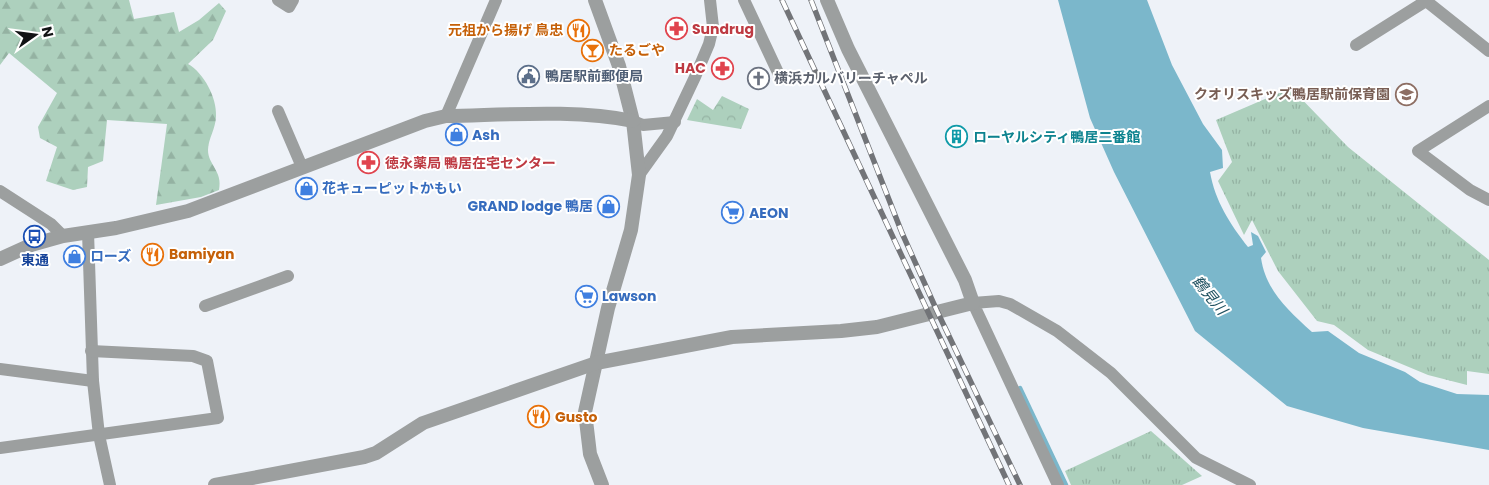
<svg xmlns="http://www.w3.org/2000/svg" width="1489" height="485" viewBox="0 0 1489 485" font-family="Poppins,'Noto Sans JP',sans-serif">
  <defs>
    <pattern id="grass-tufts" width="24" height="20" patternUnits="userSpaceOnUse" patternTransform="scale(1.25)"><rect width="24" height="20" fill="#add0bd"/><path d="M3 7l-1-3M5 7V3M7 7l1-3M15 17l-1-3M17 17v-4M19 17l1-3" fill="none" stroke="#94b2a2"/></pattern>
    <pattern id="forest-firs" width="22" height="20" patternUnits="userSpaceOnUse" patternTransform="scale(1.25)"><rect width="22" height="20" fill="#add0bd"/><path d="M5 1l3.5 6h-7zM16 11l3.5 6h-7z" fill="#94b2a2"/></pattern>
    <pattern id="park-crowns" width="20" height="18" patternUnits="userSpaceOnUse" patternTransform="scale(1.25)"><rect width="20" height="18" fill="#add0bd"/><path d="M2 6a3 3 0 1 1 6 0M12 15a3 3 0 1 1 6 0" fill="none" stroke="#94b2a2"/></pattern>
  </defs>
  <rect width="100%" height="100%" fill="#eef2f8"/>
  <g fill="url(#grass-tufts)">
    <polygon points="1291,88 1348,147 1489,260 1489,374 1467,371 1467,385 1428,375 1368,350 1334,325 1317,321 1278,271 1252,220 1244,235 1218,181 1232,162 1216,120"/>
    <polygon points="1151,431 1202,476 1182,485 1071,485 1065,471"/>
  </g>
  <path fill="url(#forest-firs)" d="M0,0H129L134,19L174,12L179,32L199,20L219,3L226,11L213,40L188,64C204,73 217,98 216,116C216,128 208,139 208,150C208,165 223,171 219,190L201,197L156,205L167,124L107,120L103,161L88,167L87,187L73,190L46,181L57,147L40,138L38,127L57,93L9,53L0,65Z"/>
  <polygon fill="url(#park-crowns)" points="722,96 749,109 741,129 687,120 697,99 713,110"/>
  <path fill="#7bb7cb" d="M1058,0H1147L1172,65L1203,124L1222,150L1223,168L1210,172C1215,201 1230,224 1248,247L1253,245L1251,232L1258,236L1266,252L1261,258C1266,291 1288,310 1312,332L1328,331L1359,353L1405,372L1420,382L1457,394L1489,395V450L1363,428L1287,406L1195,331L1114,172L1090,118Z"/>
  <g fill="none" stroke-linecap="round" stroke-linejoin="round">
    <polyline stroke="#7bb7cb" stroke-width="4.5" points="1020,388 1066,485"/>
    <g stroke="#9c9f9f" stroke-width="12">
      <polyline points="278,0 289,7 293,0"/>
      <polyline points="744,0 781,79"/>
      <polyline points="1425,0 1489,51"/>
      <polyline points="1356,45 1426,1"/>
      <polyline points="1489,106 1418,151 1470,190 1489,200"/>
      <polyline points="278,111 302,167"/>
      <polyline points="446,116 496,0"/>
      <polyline points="633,121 643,125 675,122"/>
      <polyline points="639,175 667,136 695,77 709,44 713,27 710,0"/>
      <polyline points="0,191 51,224 63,236"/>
      <polyline points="88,232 93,381 99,435 110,485"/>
      <polyline points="205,306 288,276"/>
      <polyline points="0,369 93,381"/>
      <polyline points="0,448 218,418 207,361 193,356 91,351"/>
      <polyline points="1058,485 973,303 999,301 1010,304 1057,331 1111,373 1196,458 1250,485"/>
    </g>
    <g stroke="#9c9f9f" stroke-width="14">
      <polyline points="595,0 619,66 633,121 639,175 631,230 608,308 585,412 590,454 602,485"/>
      <path d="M0,259L31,245L63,236L116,228L188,211L425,121L446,116C505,115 576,109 633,121"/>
      <polyline points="215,485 364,457 376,453 423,423 596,363 732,337 841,331 877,327 973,303 965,280 848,49 827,0"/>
    </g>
    <defs>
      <g id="rail">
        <polyline points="782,0 1009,485"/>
        <polyline points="811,0 902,233 937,311 1020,485"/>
      </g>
    </defs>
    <use href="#rail" stroke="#727478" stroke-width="5.5"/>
    <use href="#rail" stroke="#fff" stroke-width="4" stroke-dasharray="11" stroke-linecap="butt"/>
  </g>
  <defs>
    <symbol id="pharmacy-ring" viewBox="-11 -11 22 22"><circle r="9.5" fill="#fff" stroke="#e0444e" stroke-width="1.5"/><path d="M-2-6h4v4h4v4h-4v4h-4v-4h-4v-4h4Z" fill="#e0444e"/></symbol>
    <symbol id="restaurant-ring" viewBox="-11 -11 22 22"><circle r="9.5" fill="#fff" stroke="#e8710a" stroke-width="1.5"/><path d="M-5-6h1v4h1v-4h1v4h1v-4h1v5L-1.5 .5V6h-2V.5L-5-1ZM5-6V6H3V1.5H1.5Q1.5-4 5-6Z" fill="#e8710a"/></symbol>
    <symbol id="bar-ring" viewBox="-11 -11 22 22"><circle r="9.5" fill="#fff" stroke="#e8710a" stroke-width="1.5"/><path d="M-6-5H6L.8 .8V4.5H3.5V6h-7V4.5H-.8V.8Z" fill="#e8710a"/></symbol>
    <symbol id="civic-ring" viewBox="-11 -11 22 22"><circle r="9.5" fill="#fff" stroke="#5c6f8a" stroke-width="1.5"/><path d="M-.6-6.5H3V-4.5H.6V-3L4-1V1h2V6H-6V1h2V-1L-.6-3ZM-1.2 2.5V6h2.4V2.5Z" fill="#5c6f8a"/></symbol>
    <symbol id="church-ring" viewBox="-11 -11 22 22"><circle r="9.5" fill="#fff" stroke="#6b7280" stroke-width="1.5"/><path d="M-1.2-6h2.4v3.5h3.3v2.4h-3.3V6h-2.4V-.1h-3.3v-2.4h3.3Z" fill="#6b7280"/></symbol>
    <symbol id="school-ring" viewBox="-11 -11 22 22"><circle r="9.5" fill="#fff" stroke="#8d6e63" stroke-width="1.5"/><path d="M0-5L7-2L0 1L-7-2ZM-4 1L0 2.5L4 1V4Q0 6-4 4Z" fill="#8d6e63"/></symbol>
    <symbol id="shop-ring" viewBox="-11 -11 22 22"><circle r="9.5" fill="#fff" stroke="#3f7fe0" stroke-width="1.5"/><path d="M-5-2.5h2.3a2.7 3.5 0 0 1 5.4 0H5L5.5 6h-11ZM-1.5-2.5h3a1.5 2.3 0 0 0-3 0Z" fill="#3f7fe0"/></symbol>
    <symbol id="building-ring" viewBox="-11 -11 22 22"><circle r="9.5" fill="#fff" stroke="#0f9aa8" stroke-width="1.5"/><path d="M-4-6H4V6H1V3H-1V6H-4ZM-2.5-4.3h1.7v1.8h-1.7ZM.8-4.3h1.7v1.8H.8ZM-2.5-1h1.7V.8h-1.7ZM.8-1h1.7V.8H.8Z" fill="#0f9aa8"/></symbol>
    <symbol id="supermarket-ring" viewBox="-11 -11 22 22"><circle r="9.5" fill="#fff" stroke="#3f7fe0" stroke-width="1.5"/><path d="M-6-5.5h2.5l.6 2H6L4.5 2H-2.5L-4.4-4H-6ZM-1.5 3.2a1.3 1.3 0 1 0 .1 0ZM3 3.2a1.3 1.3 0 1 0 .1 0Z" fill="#3f7fe0"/></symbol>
    <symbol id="bus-ring" viewBox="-11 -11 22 22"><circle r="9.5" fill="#fff" stroke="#1a4fb4" stroke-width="1.5"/><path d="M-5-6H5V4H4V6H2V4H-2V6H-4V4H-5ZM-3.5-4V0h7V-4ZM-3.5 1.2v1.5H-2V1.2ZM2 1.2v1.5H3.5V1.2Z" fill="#1a4fb4"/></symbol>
  </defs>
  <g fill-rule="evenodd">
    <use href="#pharmacy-ring" x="664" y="16" width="25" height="25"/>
    <use href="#restaurant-ring" x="566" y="18" width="25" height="25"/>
    <use href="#bar-ring" x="580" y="38" width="25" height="25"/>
    <use href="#pharmacy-ring" x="710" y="56" width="25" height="25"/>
    <use href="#civic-ring" x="516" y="64" width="25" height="25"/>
    <use href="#church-ring" x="746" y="66" width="25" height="25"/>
    <use href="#school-ring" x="1394" y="82" width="25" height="25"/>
    <use href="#shop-ring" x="444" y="122" width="25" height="25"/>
    <use href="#building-ring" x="944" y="124" width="25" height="25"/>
    <use href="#pharmacy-ring" x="356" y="150" width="25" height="25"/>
    <use href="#shop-ring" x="294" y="176" width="25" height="25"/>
    <use href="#shop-ring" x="596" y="194" width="25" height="25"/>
    <use href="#supermarket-ring" x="720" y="200" width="25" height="25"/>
    <use href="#bus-ring" x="22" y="224" width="25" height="25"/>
    <use href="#restaurant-ring" x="140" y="242" width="25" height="25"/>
    <use href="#shop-ring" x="62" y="244" width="25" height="25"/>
    <use href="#supermarket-ring" x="574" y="284" width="25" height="25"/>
    <use href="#restaurant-ring" x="526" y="404" width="25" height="25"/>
  </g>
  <g text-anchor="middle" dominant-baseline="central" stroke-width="4" stroke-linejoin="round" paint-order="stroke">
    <g font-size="14" font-weight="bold" fill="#be3a42" stroke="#fff" text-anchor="start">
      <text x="692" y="29">Sundrug</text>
      <text x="706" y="68" text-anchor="end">HAC</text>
      <text x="385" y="163">徳永薬局 鴨居在宅センター</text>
    </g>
    <g font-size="14" font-weight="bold" fill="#c56008" stroke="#fff" text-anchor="start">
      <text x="563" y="30" text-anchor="end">元祖から揚げ 鳥忠</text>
      <text x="609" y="50">たるごや</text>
      <text x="169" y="254">Bamiyan</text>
      <text x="555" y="417">Gusto</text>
    </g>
    <g font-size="14" font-weight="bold" fill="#4e5e75" stroke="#fff" text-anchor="start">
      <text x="545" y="76">鴨居駅前郵便局</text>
    </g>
    <g font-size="14" font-weight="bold" fill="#5b616d" stroke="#fff" text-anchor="start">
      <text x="774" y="78">横浜カルバリーチャペル</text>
    </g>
    <g font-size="14" font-weight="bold" fill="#785e54" stroke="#fff" text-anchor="end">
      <text x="1390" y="94">クオリスキッズ鴨居駅前保育園</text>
    </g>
    <g font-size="14" font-weight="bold" fill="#366cbe" stroke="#fff" text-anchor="start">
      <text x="472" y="135">Ash</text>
      <text x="322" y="188">花キューピットかもい</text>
      <text x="593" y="206" text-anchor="end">GRAND lodge 鴨居</text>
      <text x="749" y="213">AEON</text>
      <text x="90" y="256">ローズ</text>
      <text x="602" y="296">Lawson</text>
    </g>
    <g font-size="14" font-weight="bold" fill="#0d838f" stroke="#fff" text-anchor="start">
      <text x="973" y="137">ローヤルシティ鴨居二番館</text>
    </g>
    <g font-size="14" font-weight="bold" fill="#164399" stroke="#fff">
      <text x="35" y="260">東通</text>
    </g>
    <g font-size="15" font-style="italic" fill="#205261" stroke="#fff">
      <text transform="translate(1210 295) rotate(51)">鶴見川</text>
    </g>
  </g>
  <g transform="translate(35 35) rotate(76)" stroke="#ffffff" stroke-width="4" paint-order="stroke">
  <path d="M0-4L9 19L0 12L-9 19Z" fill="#121315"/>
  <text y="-8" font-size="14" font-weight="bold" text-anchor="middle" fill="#121315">N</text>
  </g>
</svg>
